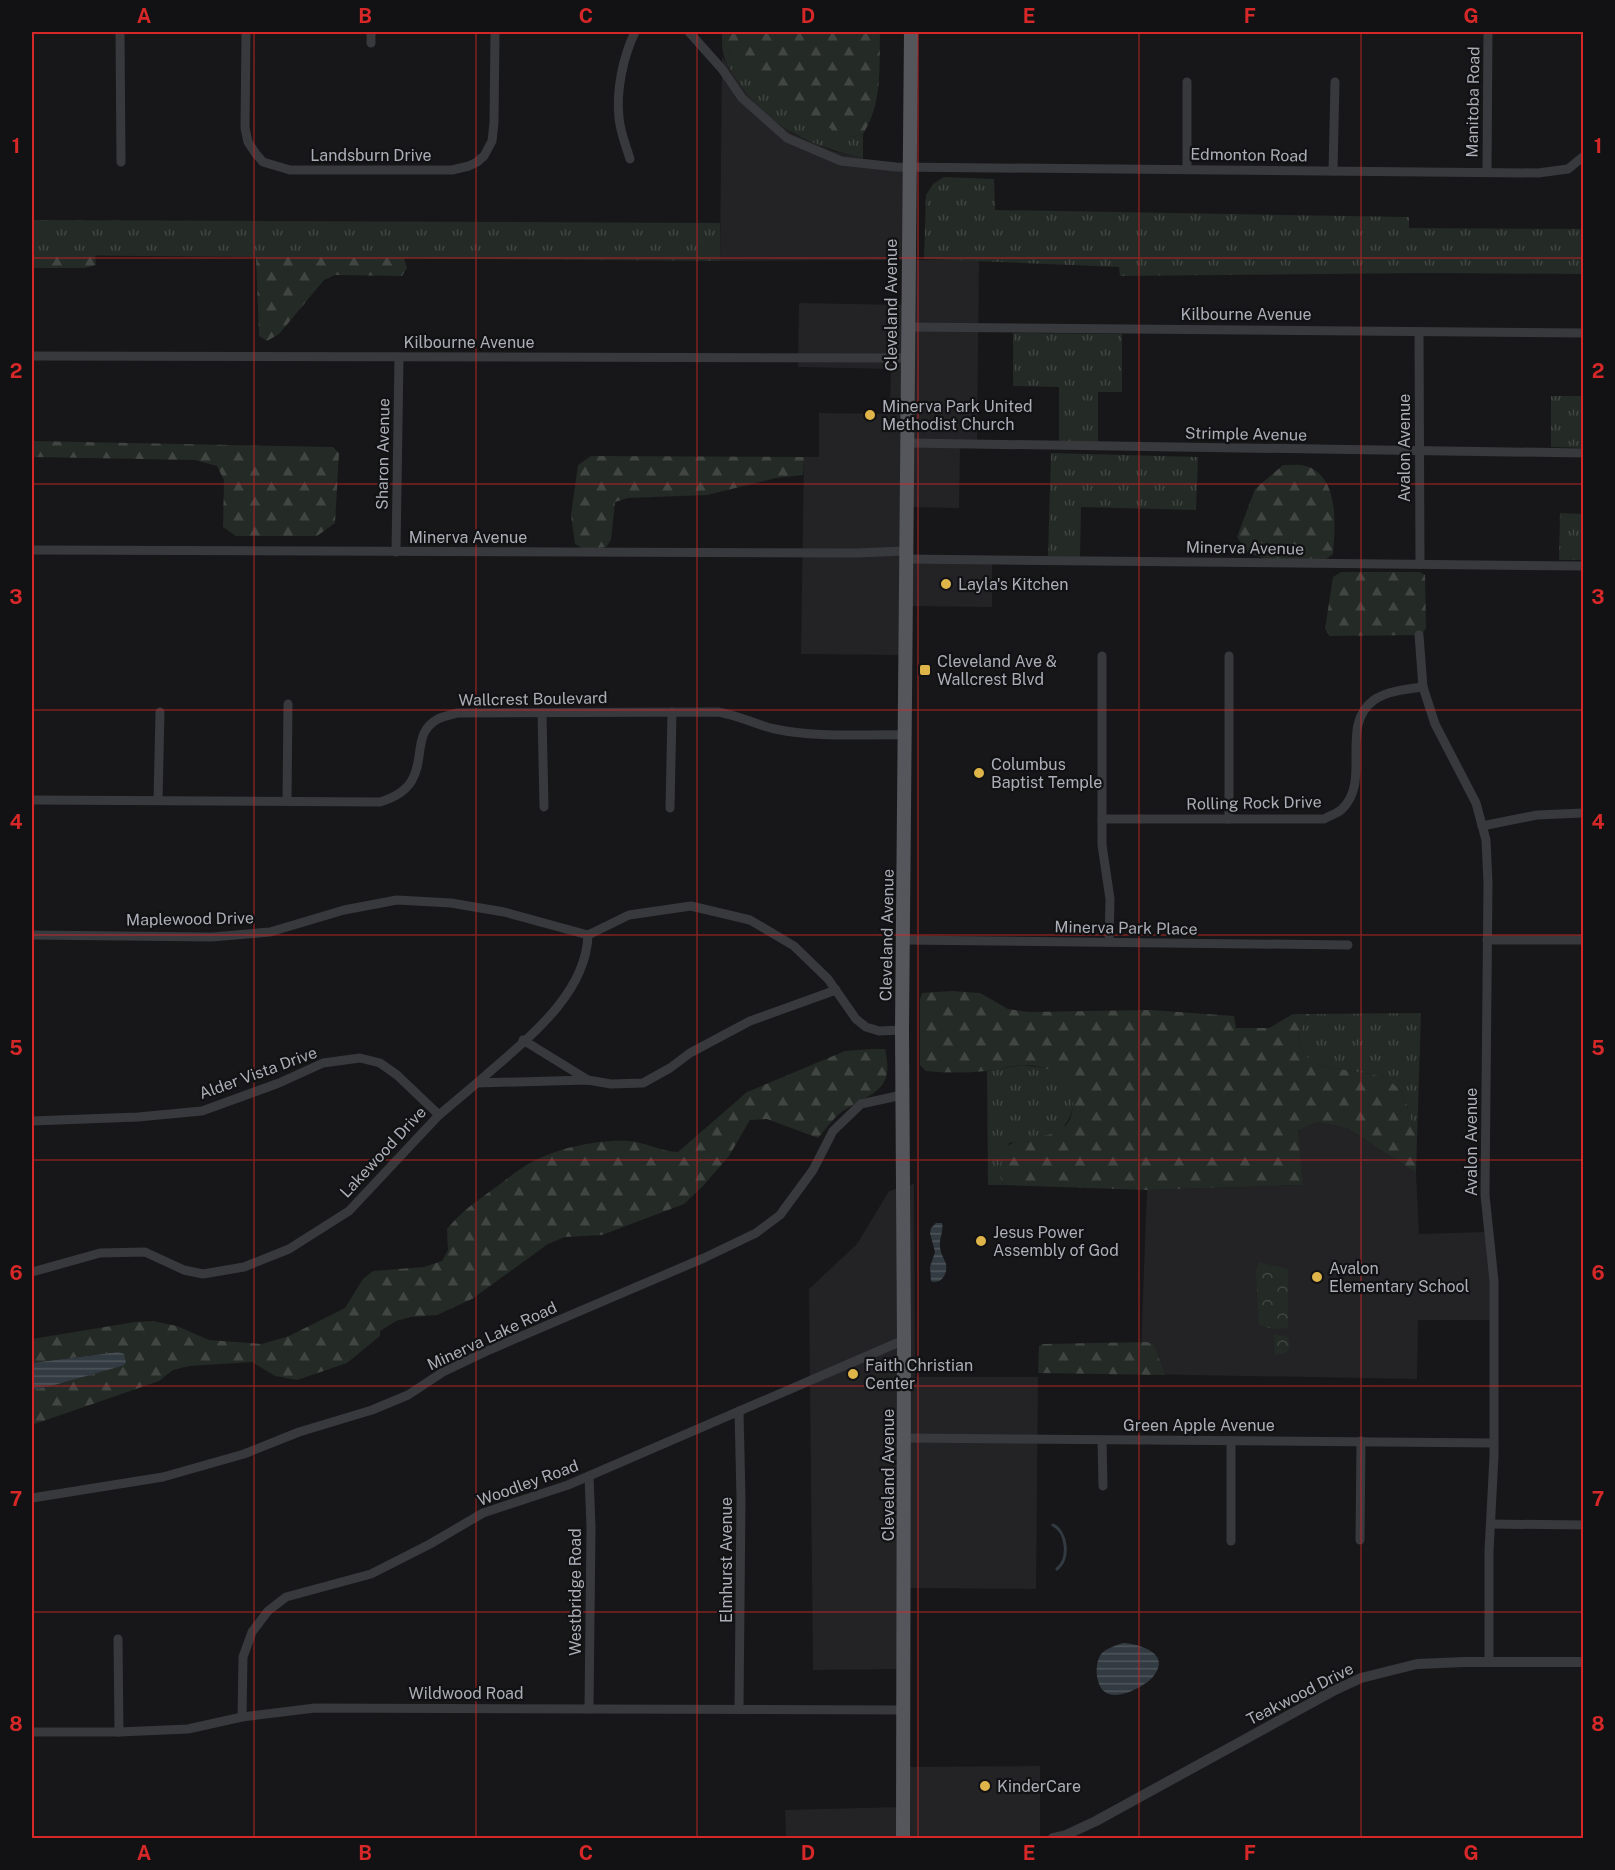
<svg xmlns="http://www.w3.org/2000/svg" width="1615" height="1870" viewBox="0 0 1615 1870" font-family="'Public Sans',sans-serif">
  <defs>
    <pattern id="grass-tufts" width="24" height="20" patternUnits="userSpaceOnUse" patternTransform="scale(1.5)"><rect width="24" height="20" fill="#242a25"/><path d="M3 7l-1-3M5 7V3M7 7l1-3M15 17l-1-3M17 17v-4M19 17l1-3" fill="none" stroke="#414642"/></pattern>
    <pattern id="forest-firs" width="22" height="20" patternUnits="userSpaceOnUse" patternTransform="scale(1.5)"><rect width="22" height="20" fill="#242a25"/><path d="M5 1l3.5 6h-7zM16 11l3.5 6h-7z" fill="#414642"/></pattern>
    <pattern id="park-crowns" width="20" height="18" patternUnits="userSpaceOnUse" patternTransform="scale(1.5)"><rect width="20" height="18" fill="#242a25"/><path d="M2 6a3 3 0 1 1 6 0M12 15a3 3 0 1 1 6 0" fill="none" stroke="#414642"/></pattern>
    <pattern id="water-rules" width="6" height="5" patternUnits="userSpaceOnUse" patternTransform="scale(1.5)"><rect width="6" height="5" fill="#333b42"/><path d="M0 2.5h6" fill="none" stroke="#4e555b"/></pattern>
  </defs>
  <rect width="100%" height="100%" fill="#171719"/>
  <g fill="#232326">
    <polygon points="722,56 743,88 761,109 793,134 833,151 863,158 863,163 911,168 909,260 979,260 977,447 960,447 959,508 906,507 906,557 992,559 992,607 905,606 904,655 801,654 804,457 819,457 819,413 890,414 891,369 798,367 799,303 907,305 909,260 720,261"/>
    <polygon points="1317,1122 1347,1128 1416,1173 1419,1234 1488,1232 1493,1320 1418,1320 1417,1379 1140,1374 1147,1190 1302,1185 1298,1131"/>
    <polygon points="914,1184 915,1377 1038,1377 1036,1589 903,1588 902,1669 813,1670 809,1289 857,1244 889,1191"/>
    <polygon points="1040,1766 1040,1838 786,1838 785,1810 900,1807 900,1767"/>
  </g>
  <g fill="url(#grass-tufts)">
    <path d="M722,39L730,54L852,137L863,134V158C809,146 766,126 736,78C726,62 722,58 722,39Z"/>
    <polygon points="944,177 994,179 995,210 1409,217 1409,228 1583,229 1583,274 1431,273 1120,276 1119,267 924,259 926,195 933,184"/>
    <polygon points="32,220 720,223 720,261 32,255"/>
    <polygon points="1013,333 1122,334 1122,392 1098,392 1098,443 1059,442 1059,387 1013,386"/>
    <polygon points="1551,396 1583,396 1583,448 1551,447"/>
    <polygon points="1051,453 1198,457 1196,510 1081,507 1080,557 1048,556"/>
    <polygon points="1560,513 1583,514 1583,560 1559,560"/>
    <polygon points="1421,1013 1417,1139 1403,1093 1386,1077 1323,1066 1308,1059 1299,1045 1298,1034 1310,1014"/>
    <path d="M1023,1065C1033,1067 1046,1067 1055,1071C1081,1082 1077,1121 1056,1133C1044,1140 1023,1141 1009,1143L1000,1177L1004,1185H988L987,1071Z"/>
  </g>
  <g fill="url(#forest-firs)">
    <path d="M722,32H880C879,66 883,103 863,134L852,137L838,133L782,99L730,54L722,39Z"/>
    <polygon points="32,255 95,255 96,265 85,268 32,268"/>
    <polygon points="256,257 404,258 407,268 402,276 335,275 324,280 279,334 267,341 259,336"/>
    <polygon points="32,441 333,447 339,453 335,523 317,536 236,536 223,527 224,480 217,466 195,460 32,457"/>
    <polygon points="591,456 804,457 803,475 776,478 707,495 628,498 615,502 611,540 606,547 586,550 575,544 571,515 578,465"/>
    <path d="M1283,465C1290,465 1299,464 1306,466C1340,477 1335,525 1333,554L1326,559H1267L1248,553L1237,537L1255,489Z"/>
    <polygon points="1341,572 1420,572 1425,575 1426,628 1422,635 1330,636 1325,629 1333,577"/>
    <path d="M952,991L980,993L1008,1009L1029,1012L1151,1010L1234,1016L1236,1028H1269L1293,1014H1310L1298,1034L1299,1045L1309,1059L1323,1066L1386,1077L1403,1093L1417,1139L1416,1173L1347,1128L1317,1122L1298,1131L1303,1185L1147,1190L1004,1185L1000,1177L1003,1149C1021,1134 1048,1142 1066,1125C1072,1119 1073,1108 1073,1099C1072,1074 1045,1065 1022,1065C1010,1066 998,1070 986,1071C966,1073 946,1073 926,1071L920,1065V999L922,993Z"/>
    <path d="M871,1049H885C895,1092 872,1092 843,1111C834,1117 826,1129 818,1138L767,1119L750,1120L729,1156L703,1186L684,1204L602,1235L565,1237L548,1244L472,1299L437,1315L411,1317L396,1321L380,1331V1336L347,1363L297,1380L275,1376L252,1362L189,1366L173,1370L159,1381L32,1425V1390L51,1386L122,1366L118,1352L32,1363V1339L135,1322L153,1321L177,1326L209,1340L262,1344L289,1336L345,1308L363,1279L373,1271L424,1267L442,1261L448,1250L447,1229C460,1213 475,1202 492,1190C505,1181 517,1170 530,1163C557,1148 598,1139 629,1141C645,1142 663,1152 678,1152L747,1092L845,1051Z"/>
    <polygon points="1147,1342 1154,1345 1165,1375 1038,1373 1039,1346 1043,1344"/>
  </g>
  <g fill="url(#park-crowns)">
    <polygon points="1259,1262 1288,1269 1288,1328 1274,1329 1259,1325 1256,1272"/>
    <polygon points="1274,1334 1288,1337 1290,1348 1286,1353 1275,1355"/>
  </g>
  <g fill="url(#water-rules)">
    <path d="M936,1223H942C944,1231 939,1238 940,1246C940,1253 944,1258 946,1264C948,1274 941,1285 931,1281L930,1267L935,1252L930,1233L931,1228Z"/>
    <polygon points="118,1352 124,1354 126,1363 122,1366 51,1386 32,1390 32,1363"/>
    <path d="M1123,1643C1142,1644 1173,1655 1152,1678C1143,1687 1117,1701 1105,1692C1095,1685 1094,1662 1102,1653C1107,1648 1117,1645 1123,1643Z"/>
  </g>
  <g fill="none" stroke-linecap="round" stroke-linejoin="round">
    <path stroke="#333b42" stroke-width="3" d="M1053,1525C1067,1532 1070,1559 1057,1569"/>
    <g stroke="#38393d" stroke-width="9">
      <polyline points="120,32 121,162"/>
      <polyline points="246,32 245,128 248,142 256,154 263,162 290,170 452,170 469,166 477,162 484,156 492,141 494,123 495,32"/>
      <polyline points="371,32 371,43"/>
      <polyline points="689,32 722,69 742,98 787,138 841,161 896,167 1538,173 1568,169 1584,156"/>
      <path d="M630,159C626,146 620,131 619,118C616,90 623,57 635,32"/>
      <polyline points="1187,169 1187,82"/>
      <polyline points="1333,171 1335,82"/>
      <polyline points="1487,172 1488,32"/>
      <polyline points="908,327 1584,333"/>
      <polyline points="1419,332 1420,564"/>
      <polyline points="32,356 907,358"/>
      <polyline points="908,443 1584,453"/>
      <polyline points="32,550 857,553 905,551"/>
      <polyline points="396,552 399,357"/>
      <polyline points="905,559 1584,566"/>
      <polyline points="1419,635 1423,687 1435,724 1476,803 1486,840 1488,883 1485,1195 1494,1281 1494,1456 1489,1551 1489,1662"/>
      <polyline points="1102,656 1102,845 1110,899 1109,942"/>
      <polyline points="1229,656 1229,819"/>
      <polyline points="542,713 544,807"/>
      <path d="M32,800L380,802C440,784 403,737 438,719C444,716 451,715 457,713L718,712C738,715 756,725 775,729C817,738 863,734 905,735"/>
      <polyline points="158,800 160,712"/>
      <polyline points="287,801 288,704"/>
      <polyline points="670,808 672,712"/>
      <path d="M1102,819H1324C1329,816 1336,814 1341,810C1373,782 1338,726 1374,700C1387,691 1408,689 1423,687"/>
      <polyline points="1482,826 1537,815 1584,813"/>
      <polyline points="32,935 212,937 270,932 344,910 397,900 451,903 504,912 588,935 629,915 691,906 750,920 794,946 828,979 856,1019 866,1027 879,1031 902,1030"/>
      <polyline points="903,940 1348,945"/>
      <polyline points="1487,940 1584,940"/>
      <polyline points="523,1040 588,1080"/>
      <path d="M477,1083C520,1044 586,998 588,935"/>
      <polyline points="32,1121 138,1117 202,1111 279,1083 323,1063 360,1058 380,1063 397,1075 439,1115"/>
      <polyline points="32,1272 100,1253 145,1252 184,1270 203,1274 244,1267 289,1249 349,1211 439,1115 477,1083 588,1080 611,1084 643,1083 670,1068 690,1053 750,1021 836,990"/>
      <polyline points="904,1438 1494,1443"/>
      <polyline points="1102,1440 1103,1486"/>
      <polyline points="1231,1441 1231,1541"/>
      <polyline points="32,1498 163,1477 244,1454 299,1432 372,1410 408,1395 443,1372 489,1350 704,1258 756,1233 780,1215 813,1170 833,1131 861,1104 902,1095"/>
      <polyline points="1491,1524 1584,1525"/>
      <polyline points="1360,1540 1361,1441"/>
      <polyline points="118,1639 119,1732"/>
      <polyline points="589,1709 591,1527 589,1476"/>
      <polyline points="739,1709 741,1498 739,1411"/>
      <polyline points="242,1717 243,1657 252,1632 268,1611 286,1597 371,1574 430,1544 483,1513 568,1485 904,1340"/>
      <polyline points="32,1732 119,1732 188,1729 242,1717 315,1708 903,1710"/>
    </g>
    <polyline stroke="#38393d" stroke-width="10" points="1053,1838 1066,1835 1096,1821 1333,1691 1361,1678 1417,1664 1464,1662 1584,1662"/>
    <polyline stroke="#55565c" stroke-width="14" points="903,1838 904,1340 902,1030 911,32"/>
  </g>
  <path fill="none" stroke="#d62828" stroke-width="1.5" stroke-opacity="0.55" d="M254,32V1838M476,32V1838M697,32V1838M918,32V1838M1139,32V1838M1361,32V1838M32,258H1584M32,484H1584M32,710H1584M32,935H1584M32,1160H1584M32,1386H1584M32,1612H1584"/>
  <g fill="#dfb549" stroke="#121214" stroke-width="2">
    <circle cx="870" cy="415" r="6"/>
    <circle cx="946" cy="584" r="6"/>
    <rect x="919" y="664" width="12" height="12" rx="3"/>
    <circle cx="979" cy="773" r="6"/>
    <circle cx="981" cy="1241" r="6"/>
    <circle cx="1317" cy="1277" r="6"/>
    <circle cx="853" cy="1374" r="6"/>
    <circle cx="985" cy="1786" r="6"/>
  </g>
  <g text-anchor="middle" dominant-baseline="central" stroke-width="4.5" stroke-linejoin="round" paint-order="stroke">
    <g font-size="16" fill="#abaeb7" stroke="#121214">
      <text transform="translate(1473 102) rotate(-89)">Manitoba Road</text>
      <text x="371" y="155">Landsburn Drive</text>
      <text transform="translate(1249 155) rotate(1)">Edmonton Road</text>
      <text transform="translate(891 305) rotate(-90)">Cleveland Avenue</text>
      <text x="1246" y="314">Kilbourne Avenue</text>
      <text x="469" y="342">Kilbourne Avenue</text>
      <text transform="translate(1246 434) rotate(1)">Strimple Avenue</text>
      <text transform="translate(1404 448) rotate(-90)">Avalon Avenue</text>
      <text transform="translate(383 454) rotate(-89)">Sharon Avenue</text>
      <text x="468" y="537">Minerva Avenue</text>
      <text transform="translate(1245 548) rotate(1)">Minerva Avenue</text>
      <text transform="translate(533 699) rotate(-1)">Wallcrest Boulevard</text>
      <text transform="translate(1254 803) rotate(-1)">Rolling Rock Drive</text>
      <text transform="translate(190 919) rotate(-1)">Maplewood Drive</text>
      <text transform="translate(1126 928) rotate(1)">Minerva Park Place</text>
      <text transform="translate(887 935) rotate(-89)">Cleveland Avenue</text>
      <text transform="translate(258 1073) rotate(-20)">Alder Vista Drive</text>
      <text transform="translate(1471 1142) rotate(-90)">Avalon Avenue</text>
      <text transform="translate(383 1152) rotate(-47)">Lakewood Drive</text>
      <text transform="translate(492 1336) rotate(-25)">Minerva Lake Road</text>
      <text x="1199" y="1425">Green Apple Avenue</text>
      <text transform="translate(888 1475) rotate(-90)">Cleveland Avenue</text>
      <text transform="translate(528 1483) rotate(-20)">Woodley Road</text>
      <text transform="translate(726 1560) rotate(-90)">Elmhurst Avenue</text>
      <text transform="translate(575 1592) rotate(-90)">Westbridge Road</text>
      <text x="466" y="1693">Wildwood Road</text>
      <text transform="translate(1300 1694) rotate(-27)">Teakwood Drive</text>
    </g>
    <g font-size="16" fill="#abaeb7" stroke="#121214" text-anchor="start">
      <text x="882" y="406">Minerva Park United<tspan x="882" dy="18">Methodist Church</tspan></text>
      <text x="958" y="584">Layla's Kitchen</text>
      <text x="937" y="661">Cleveland Ave &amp;<tspan x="937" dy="18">Wallcrest Blvd</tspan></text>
      <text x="991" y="764">Columbus<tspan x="991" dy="18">Baptist Temple</tspan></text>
      <text x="993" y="1232">Jesus Power<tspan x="993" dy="18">Assembly of God</tspan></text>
      <text x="1329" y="1268">Avalon<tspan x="1329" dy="18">Elementary School</tspan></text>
      <text x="865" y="1365">Faith Christian<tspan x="865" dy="18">Center</tspan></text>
      <text x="997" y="1786">KinderCare</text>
    </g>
  </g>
  <rect width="1615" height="1870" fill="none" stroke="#121214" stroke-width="66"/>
  <rect x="33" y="33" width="1549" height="1804" fill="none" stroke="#d62828" stroke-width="2"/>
  <g font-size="20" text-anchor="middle" font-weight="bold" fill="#d62828">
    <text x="144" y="23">A</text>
    <text x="365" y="23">B</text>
    <text x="586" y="23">C</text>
    <text x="808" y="23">D</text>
    <text x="1029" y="23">E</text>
    <text x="1250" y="23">F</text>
    <text x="1471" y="23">G</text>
    <text x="16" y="153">1</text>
    <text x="1598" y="153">1</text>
    <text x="16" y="378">2</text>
    <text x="1598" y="378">2</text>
    <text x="16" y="604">3</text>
    <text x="1598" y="604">3</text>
    <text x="16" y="829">4</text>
    <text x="1598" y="829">4</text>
    <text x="16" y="1055">5</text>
    <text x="1598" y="1055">5</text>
    <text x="16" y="1280">6</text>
    <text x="1598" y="1280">6</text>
    <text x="16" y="1506">7</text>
    <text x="1598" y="1506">7</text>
    <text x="16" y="1731">8</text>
    <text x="1598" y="1731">8</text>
    <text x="144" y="1860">A</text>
    <text x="365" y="1860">B</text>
    <text x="586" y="1860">C</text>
    <text x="808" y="1860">D</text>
    <text x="1029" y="1860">E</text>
    <text x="1250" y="1860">F</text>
    <text x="1471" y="1860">G</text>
  </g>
</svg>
